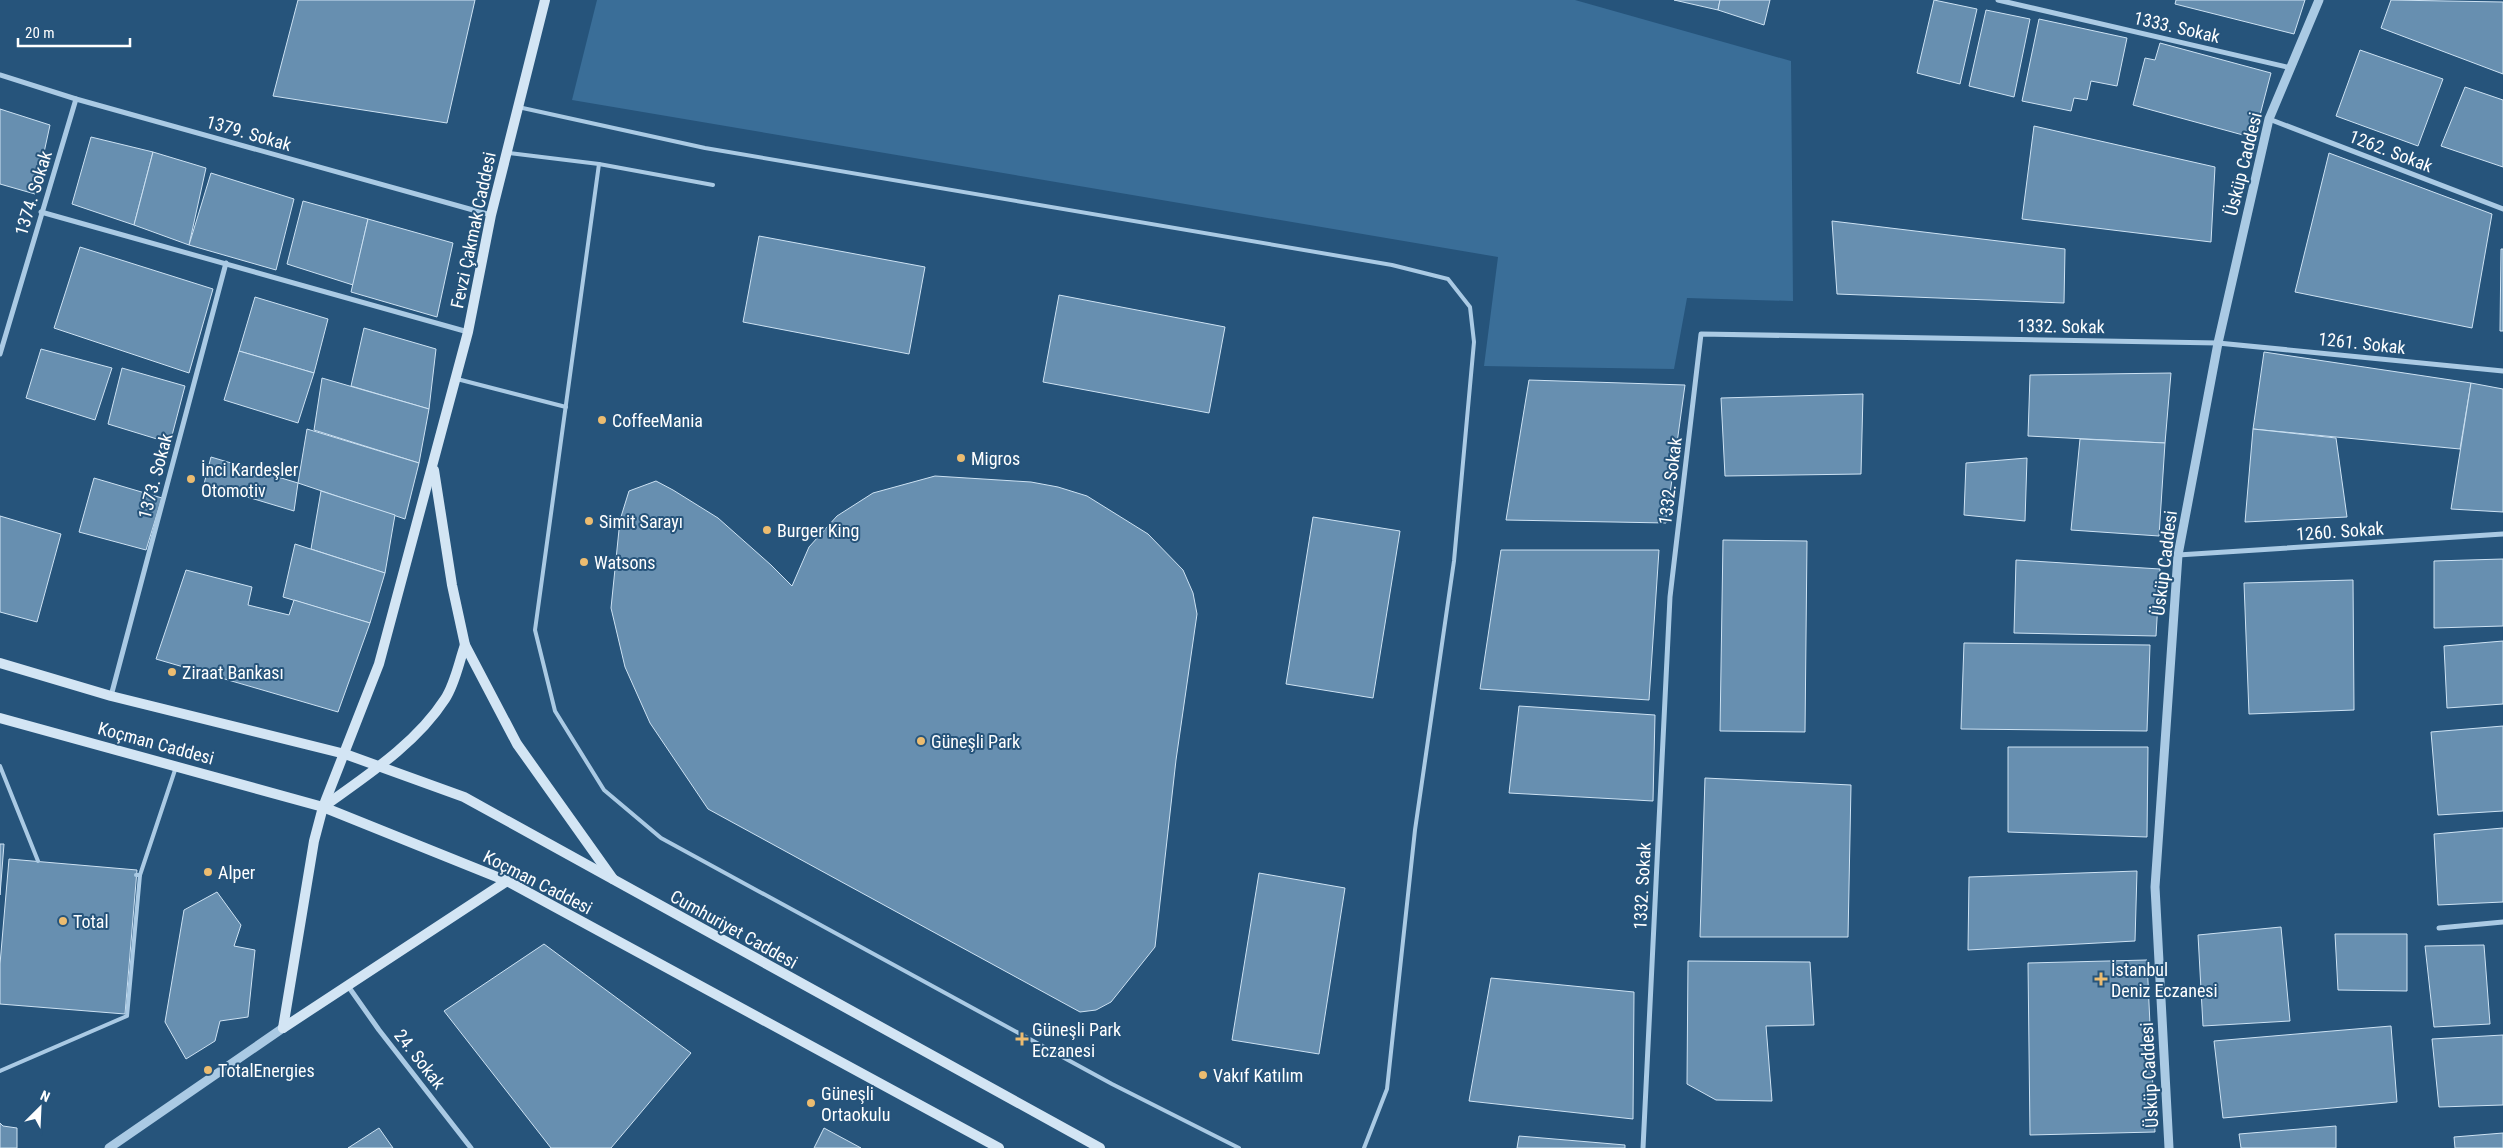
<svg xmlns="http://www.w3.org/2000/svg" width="2503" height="1148" viewBox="0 0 2503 1148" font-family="'Roboto Condensed',sans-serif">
  <rect width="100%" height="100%" fill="#26547b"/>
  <polygon fill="#3a6e98" points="597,0 1575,0 1791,61 1793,301 1687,298 1674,369 1484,366 1498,257 572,100"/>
  <g fill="#678fb0" stroke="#cde2f3">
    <polygon points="298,0 475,0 447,123 273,96"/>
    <polygon points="1674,0 1720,0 1718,10"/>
    <polygon points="1720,0 1770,0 1764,25 1718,10"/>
    <polygon points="1934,0 1977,9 1960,84 1917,73"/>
    <polygon points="2176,0 2305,0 2294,34 2175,4"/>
    <polygon points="2391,0 2503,2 2503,74 2381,28"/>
    <polygon points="1986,10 2030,19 2014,97 1969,86"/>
    <polygon points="2039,19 2127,38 2117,86 2091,81 2087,100 2074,98 2071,111 2022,101"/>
    <polygon points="2160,43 2271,73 2254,138 2133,105 2145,58 2155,60"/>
    <polygon points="2360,50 2443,79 2418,146 2336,116"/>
    <polygon points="2465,87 2503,100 2503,167 2441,146"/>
    <polygon points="0,109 50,125 35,194 0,184"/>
    <polygon points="2034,126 2215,167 2211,242 2022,219"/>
    <polygon points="91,137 153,152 134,225 72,204"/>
    <polygon points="153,152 206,168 189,245 134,225"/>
    <polygon points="2329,153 2492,214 2472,328 2295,292"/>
    <polygon points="211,173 294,199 276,270 189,245"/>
    <polygon points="303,201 368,219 353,285 287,264"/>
    <polygon points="368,219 453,243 437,317 351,292"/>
    <polygon points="1832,221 2065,249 2064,303 1837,294"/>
    <polygon points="759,236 925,267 909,354 743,322"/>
    <polygon points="80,247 213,289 189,373 54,328"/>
    <polygon points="2501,249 2503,249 2503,331 2500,331"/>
    <polygon points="1059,295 1225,327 1209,413 1043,382"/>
    <polygon points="255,297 328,319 314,373 239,351"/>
    <polygon points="364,328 436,349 429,409 351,386"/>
    <polygon points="41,349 112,368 95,420 26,398"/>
    <polygon points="239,351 314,373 298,423 224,400"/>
    <polygon points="2264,352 2471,383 2460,449 2253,429"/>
    <polygon points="122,368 185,386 170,443 108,424"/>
    <polygon points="2171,373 2165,443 2028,436 2030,375"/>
    <polygon points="322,378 429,409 419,463 314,430"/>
    <polygon points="1529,380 1685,385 1666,523 1506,520"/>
    <polygon points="2471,383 2503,389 2503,512 2451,509"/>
    <polygon points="1863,394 1861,474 1725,476 1721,398"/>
    <polygon points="307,429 419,463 405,519 298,483"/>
    <polygon points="2253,429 2336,438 2347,517 2245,522"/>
    <polygon points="2080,439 2165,443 2159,536 2071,530"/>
    <polygon points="211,457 298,483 294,511 204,484"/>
    <polygon points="2027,458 2025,521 1964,515 1966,463"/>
    <polygon points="935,476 1031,482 1058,487 1087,496 1148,534 1183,570 1193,593 1197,614 1176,760 1155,947 1111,1002 1096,1010 1080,1012 708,809 650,723 625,667 611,608 620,520 629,491 656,481 673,490 718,518 771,565 792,586 809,547 837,516 873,493"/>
    <polygon points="94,478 162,498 146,550 79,532"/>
    <polygon points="321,491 395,515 385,573 311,549"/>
    <polygon points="0,516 61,534 37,622 0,612"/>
    <polygon points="1313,517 1400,531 1373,698 1286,684"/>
    <polygon points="1723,540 1807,541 1805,732 1720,731"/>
    <polygon points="295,544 385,573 370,623 283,597"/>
    <polygon points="1501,550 1659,550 1649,700 1480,689"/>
    <polygon points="2503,559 2503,626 2434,628 2434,561"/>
    <polygon points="2016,560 2160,569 2156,636 2014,633"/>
    <polygon points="186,570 252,587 248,605 289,615 294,600 370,623 338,712 156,659"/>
    <polygon points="2353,580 2354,710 2249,714 2244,583"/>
    <polygon points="2503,641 2503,704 2447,708 2444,646"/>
    <polygon points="1964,643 2150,645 2147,731 1961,729"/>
    <polygon points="1519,706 1655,715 1653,801 1509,793"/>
    <polygon points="2503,726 2503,811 2438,815 2431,732"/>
    <polygon points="2008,747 2148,747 2147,837 2008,832"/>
    <polygon points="1705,778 1851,785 1848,937 1700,937"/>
    <polygon points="2503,828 2503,902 2438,905 2434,834"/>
    <polygon points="0,844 4,844 0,895"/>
    <polygon points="9,859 137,870 125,1014 0,1004 0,964"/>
    <polygon points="2137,871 2135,941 1968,950 1969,877"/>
    <polygon points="1259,873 1345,888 1319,1054 1232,1040"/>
    <polygon points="217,892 241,925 234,946 255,950 248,1017 220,1021 215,1041 186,1059 165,1022 184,910"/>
    <polygon points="2281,927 2290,1021 2203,1026 2198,935"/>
    <polygon points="2335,934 2407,934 2407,991 2338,990"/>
    <polygon points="544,944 691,1053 611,1148 551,1148 444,1011"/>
    <polygon points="2484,945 2490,1024 2434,1027 2425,946"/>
    <polygon points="2147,960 2155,1132 2030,1135 2028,963"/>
    <polygon points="1688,961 1810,962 1814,1025 1766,1026 1772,1101 1716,1100 1687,1084"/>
    <polygon points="1491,978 1634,992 1633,1119 1469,1101"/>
    <polygon points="2391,1026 2397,1102 2223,1118 2214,1041"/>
    <polygon points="2503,1035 2503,1105 2439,1107 2432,1039"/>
    <polygon points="0,1123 3,1126 17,1128 17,1148 0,1148"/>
    <polygon points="2336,1126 2336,1148 2241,1148 2239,1134"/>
    <polygon points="379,1128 393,1148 348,1148"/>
    <polygon points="824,1128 861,1148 814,1148"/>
    <polygon points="2503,1133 2503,1148 2455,1148 2454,1137"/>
    <polygon points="1519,1136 1625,1145 1625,1148 1517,1148"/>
  </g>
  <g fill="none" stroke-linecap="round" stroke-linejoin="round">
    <g stroke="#aacae4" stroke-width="4">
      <polyline points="518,107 705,148 1392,265 1448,279 1470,307 1474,342 1454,561 1415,830 1387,1089 1364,1148"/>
      <polyline points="509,153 599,164 713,185"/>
      <polyline points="599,164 535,630 555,711 604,790 661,838 1112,1084 1239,1148"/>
      <polyline points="457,379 566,407"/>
      <polyline points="0,766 38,861"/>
      <polyline points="136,875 140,875 176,767"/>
      <polyline points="0,1071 127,1016 140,875"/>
    </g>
    <g stroke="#aacae4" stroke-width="5">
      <polyline points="1998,0 2291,68"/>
      <polyline points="0,75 76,99 491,215"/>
      <polyline points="2269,119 2503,209"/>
      <polyline points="41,212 468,332"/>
      <polyline points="0,354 76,99"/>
      <polyline points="2178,555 2503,534"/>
      <polyline points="111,696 226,263"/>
      <polyline points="2439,928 2503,922"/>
      <polyline points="348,986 379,1030 471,1148"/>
      <polyline points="1643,1148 1670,597 1701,334 2218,343 2503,371"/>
    </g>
    <g stroke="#aacae4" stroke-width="9">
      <polyline points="109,1148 283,1028"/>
      <polyline points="2169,1148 2155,887 2178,555 2218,343 2269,119 2319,0"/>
    </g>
    <g stroke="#d3e5f4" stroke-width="10">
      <polyline points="434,470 452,585 465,645 517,744 613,879"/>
      <polyline points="0,663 111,696 345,754 464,797 1100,1148"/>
      <polyline points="0,718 323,807 507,881 999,1148"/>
      <path d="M323,807C366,776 416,744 445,699C455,684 459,662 465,645"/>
      <polyline points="283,1028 314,841 323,807 379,664 468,332 491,215 545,0"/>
      <polyline points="283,1028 507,881"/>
    </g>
  </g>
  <g fill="#ecbc70" stroke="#26547b" stroke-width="2">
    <circle cx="602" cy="420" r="5"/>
    <circle cx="961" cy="458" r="5"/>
    <circle cx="191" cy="479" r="5"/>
    <circle cx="589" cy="521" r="5"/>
    <circle cx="767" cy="530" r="5"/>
    <circle cx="584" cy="562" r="5"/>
    <circle cx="172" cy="672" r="5"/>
    <circle cx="921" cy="741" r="5"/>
    <circle cx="208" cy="872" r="5"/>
    <circle cx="63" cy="921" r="5"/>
    <path d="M2098.5 971.5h5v5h5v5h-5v5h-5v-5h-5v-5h5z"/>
    <path d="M1019.5 1031.5h5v5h5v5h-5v5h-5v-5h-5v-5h5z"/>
    <circle cx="208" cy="1070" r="5"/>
    <circle cx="1203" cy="1075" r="5"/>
    <circle cx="811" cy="1103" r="5"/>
  </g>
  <g text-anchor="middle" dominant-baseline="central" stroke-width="4" stroke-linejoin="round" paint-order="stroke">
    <g font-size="18" fill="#fff" stroke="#26547b">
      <text transform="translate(2177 27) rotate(13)">1333. Sokak</text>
      <text transform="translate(249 133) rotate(16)">1379. Sokak</text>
      <text transform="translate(2391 151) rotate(21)">1262. Sokak</text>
      <text transform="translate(2243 164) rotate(-76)">Üsküp Caddesi</text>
      <text transform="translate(33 193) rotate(-73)">1374. Sokak</text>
      <text transform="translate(473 230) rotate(-78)">Fevzi Çakmak Caddesi</text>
      <text transform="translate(2061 326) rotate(1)">1332. Sokak</text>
      <text transform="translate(2362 343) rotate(6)">1261. Sokak</text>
      <text transform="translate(155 476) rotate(-75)">1373. Sokak</text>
      <text transform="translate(1670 481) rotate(-83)">1332. Sokak</text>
      <text transform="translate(2340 531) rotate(-4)">1260. Sokak</text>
      <text transform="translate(2164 563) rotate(-83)">Üsküp Caddesi</text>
      <text transform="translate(156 743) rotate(15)">Koçman Caddesi</text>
      <text transform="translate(538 882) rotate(27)">Koçman Caddesi</text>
      <text transform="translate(1642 886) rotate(-87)">1332. Sokak</text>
      <text transform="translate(734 929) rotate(29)">Cumhuriyet Caddesi</text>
      <text transform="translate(420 1059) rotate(52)">24. Sokak</text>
      <text transform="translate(2149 1075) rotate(-93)">Üsküp Caddesi</text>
    </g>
    <g font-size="18" fill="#fff" stroke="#26547b" text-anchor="start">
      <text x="612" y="420">CoffeeMania</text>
      <text x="971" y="458">Migros</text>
      <text x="201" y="469">İnci Kardeşler<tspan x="201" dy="21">Otomotiv</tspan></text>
      <text x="599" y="521">Simit Sarayı</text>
      <text x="777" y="530">Burger King</text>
      <text x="594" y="562">Watsons</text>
      <text x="182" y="672">Ziraat Bankası</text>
      <text x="931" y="741">Güneşli Park</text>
      <text x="218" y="872">Alper</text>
      <text x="73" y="921">Total</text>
      <text x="2111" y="969">İstanbul<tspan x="2111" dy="21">Deniz Eczanesi</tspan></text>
      <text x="1032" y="1029">Güneşli Park<tspan x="1032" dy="21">Eczanesi</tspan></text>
      <text x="218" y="1070">TotalEnergies</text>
      <text x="1213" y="1075">Vakıf Katılım</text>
      <text x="821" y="1093">Güneşli<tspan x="821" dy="21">Ortaokulu</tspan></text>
    </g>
  </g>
  <g transform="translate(40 1108) rotate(24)" stroke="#26547b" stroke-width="4" paint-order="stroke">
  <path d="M0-4L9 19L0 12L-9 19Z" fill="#ffffff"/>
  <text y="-8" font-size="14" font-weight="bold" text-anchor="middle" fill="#ffffff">N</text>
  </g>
  <path d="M18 38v8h112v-8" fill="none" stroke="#ffffff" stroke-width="2.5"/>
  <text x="25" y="38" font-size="15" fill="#ffffff" stroke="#26547b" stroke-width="4" paint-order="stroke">20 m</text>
</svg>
